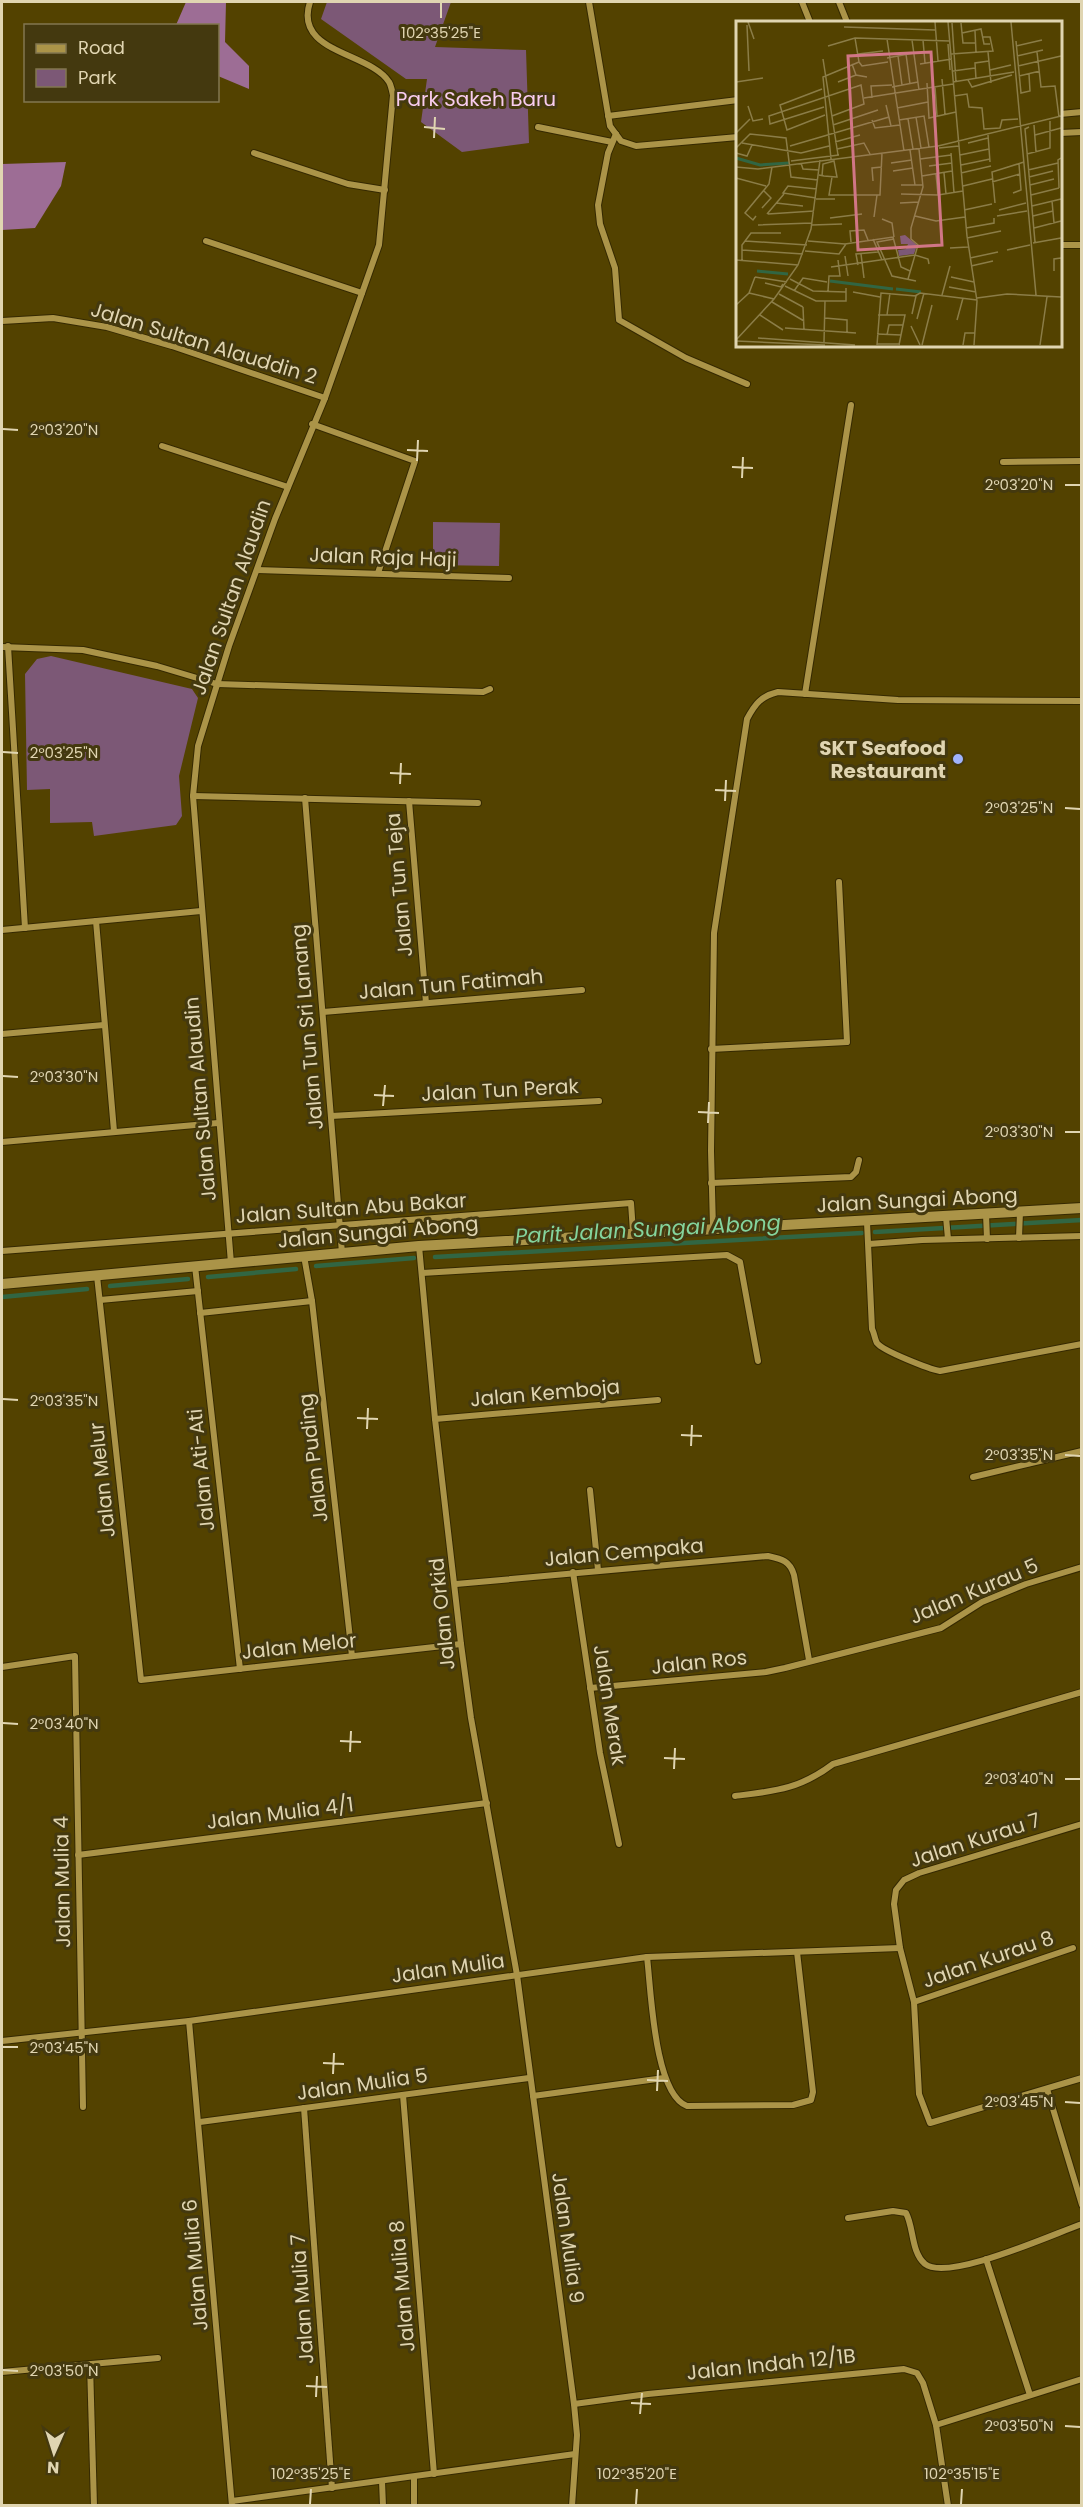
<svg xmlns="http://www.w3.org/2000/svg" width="1083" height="2507" viewBox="0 0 1083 2507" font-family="Poppins,sans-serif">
  <rect width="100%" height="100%" fill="#534200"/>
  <g fill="#7c5876">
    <polygon points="327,2 451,2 435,47 526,50 529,143 462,152 421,122 427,79 406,79 321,19"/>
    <polygon points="433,522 500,523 499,566 433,565"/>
    <polygon points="51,656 192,689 198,698 179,776 182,816 176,825 94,836 92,822 50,823 50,789 27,790 25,674 37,659"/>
  </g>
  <g fill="#9d6d95">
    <polygon points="186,2 226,2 225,42 249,66 249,89 218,76 218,26 176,25"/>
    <polygon points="66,162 61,186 35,228 2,230 2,164"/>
  </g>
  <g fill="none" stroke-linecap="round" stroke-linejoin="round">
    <g stroke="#316643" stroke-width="4.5">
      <polyline points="875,1232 1082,1220"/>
      <polyline points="435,1257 862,1233"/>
      <polyline points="316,1266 414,1258"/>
      <polyline points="208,1277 296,1269"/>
      <polyline points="110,1286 188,1279"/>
      <polyline points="2,1297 87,1289"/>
    </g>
    <defs>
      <g id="minor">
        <polyline points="589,2 610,126 621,141 636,146 738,137"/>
        <polyline points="802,2 810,22"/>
        <polyline points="839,2 847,22"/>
        <polyline points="1060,114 1082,112"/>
        <polyline points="608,116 738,100"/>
        <polyline points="538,127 612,142"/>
        <polyline points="1060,133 1082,132"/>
        <polyline points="616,134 608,153 598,205 600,224 615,268 619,320 686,358 747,384"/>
        <polyline points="254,153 348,184 385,190"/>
        <polyline points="206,241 362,293"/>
        <polyline points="1060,245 1082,245"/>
        <polyline points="2,321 53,318 107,327 172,346 325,398"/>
        <polyline points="312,424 415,461 378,573"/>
        <polyline points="162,446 288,487"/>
        <polyline points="1003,462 1082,461"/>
        <polyline points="257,570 509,578"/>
        <polyline points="8,646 25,928"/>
        <polyline points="2,647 83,650 157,666 217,684 483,692 490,689"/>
        <polyline points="805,694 851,405"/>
        <polyline points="193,796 478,803"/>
        <polyline points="305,798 342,1253"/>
        <polyline points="409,801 426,1003"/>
        <polyline points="96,921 114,1131"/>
        <polyline points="2,930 201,911"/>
        <polyline points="323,1012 582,990"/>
        <polyline points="2,1034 104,1025"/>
        <polyline points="711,1049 847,1042 839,882"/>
        <polyline points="331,1116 599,1101"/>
        <polyline points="2,1142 218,1123"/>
        <polyline points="711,1183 851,1177 856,1172 859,1160"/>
        <polyline points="986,1214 987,1239"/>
        <polyline points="946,1217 948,1239"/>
        <path d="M867,1222L872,1329C874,1332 875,1340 877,1343C883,1351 929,1369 940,1371L1082,1344"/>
        <path d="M713,1228L711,1151L714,933L747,719C755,704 761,696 778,692L898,700L1082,701"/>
        <polyline points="1019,1238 1020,1212"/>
        <polyline points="869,1244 922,1240 1082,1236"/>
        <polyline points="419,1246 435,1419 461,1644 471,1718 517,1975 574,2404 577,2435 572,2506"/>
        <polyline points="2,1251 631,1203 633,1232"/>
        <polyline points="304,1256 312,1301 352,1656"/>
        <path d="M231,1263L193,796L198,746L229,646L275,519L325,398L379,245L393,95C392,91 391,85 389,82C370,52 293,53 310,2"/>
        <polyline points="195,1266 240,1669"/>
        <polyline points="422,1273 727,1255 740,1262 758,1361"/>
        <polyline points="97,1276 141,1680 461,1644"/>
        <polyline points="100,1300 198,1291"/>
        <polyline points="200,1313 312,1301"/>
        <polyline points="435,1419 658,1400"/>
        <polyline points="973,1477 1082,1451"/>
        <polyline points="590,1490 598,1570"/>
        <polyline points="573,1572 600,1753 619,1844"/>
        <path d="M456,1584L768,1556C782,1559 790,1561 794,1575L809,1660"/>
        <polyline points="2,1667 75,1656 83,2107"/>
        <polyline points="590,1688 766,1672 785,1668 941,1628 982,1602 1026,1584 1082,1567"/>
        <path d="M735,1796C776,1791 800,1789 833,1764L1082,1692"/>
        <polyline points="1082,1824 919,1873 904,1880 896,1890 894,1904 900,1948 914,2002 919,2094 930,2123 1082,2078"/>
        <polyline points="78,1855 487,1803"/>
        <path d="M647,1957C651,1989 654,2094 687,2106L793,2105L811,2100L813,2092L797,1952"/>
        <polyline points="914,2002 1073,1948"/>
        <polyline points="189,2021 232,2506"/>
        <polyline points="2,2041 189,2021 647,1957 900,1948"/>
        <polyline points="1047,2089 1082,2205"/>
        <polyline points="403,2095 434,2474"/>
        <polyline points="533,2096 664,2078"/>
        <polyline points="304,2108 332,2488"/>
        <polyline points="200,2122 529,2078"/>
        <path d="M848,2218L893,2211L906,2213C914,2228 911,2252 925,2264C948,2282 1053,2234 1082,2224"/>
        <polyline points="986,2259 1030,2395"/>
        <polyline points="90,2364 94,2506"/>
        <polyline points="2,2372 158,2358"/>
        <polyline points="574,2404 648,2394 904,2369 917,2373 923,2383 936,2425 948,2506"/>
        <polyline points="936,2425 1082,2379"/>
        <polyline points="414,2477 414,2506"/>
        <polyline points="382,2481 383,2506"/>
        <polyline points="232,2501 575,2454"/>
      </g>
      <polyline id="tertiary" points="2,1284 419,1246 1082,1208"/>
    </defs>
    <use href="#minor" stroke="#352900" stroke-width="8"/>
    <use href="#tertiary" stroke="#352900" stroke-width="12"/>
    <use href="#minor" stroke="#ab9448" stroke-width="6"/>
    <use href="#tertiary" stroke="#ab9448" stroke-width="10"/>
  </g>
  <path fill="none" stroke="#e0d5b1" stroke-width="2" d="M441,18V3M424,127L445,129M434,138L435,117M3,429L18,430M407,450L428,451M417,461L418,440M732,467L753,468M742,478L743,457M1065,485H1080M3,752L18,753M390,773L411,774M400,784L401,763M715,790L736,791M725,801L726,780M1065,808L1080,809M3,1076L18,1077M374,1095L394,1096M383,1106L385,1085M698,1112L719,1113M708,1123L709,1102M1065,1132H1080M3,1399L18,1400M357,1418L378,1419M367,1429L368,1408M681,1435L702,1436M691,1446L692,1425M1065,1455L1080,1456M3,1723L18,1724M340,1741L361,1742M350,1752L351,1731M664,1758L685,1759M674,1769L675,1748M1065,1779H1080M3,2047H18M323,2063L344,2064M333,2074L334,2053M647,2080L668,2081M657,2091L658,2070M1065,2102L1080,2103M3,2370L18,2371M306,2386L327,2387M316,2397L317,2376M631,2403L651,2404M640,2414L642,2393M1065,2426L1080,2427M310,2504L311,2489M636,2504L637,2489M961,2504L962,2489"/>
  <circle fill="#a0b3fd" stroke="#44390f" stroke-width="2" cx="958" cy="759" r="6"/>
  <g text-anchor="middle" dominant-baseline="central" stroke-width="6" stroke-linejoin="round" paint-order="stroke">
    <g font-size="20" fill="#f8ccef" stroke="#44390f">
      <text x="476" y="99">Park Sakeh Baru</text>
    </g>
    <g font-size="20" fill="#e0d5b1" stroke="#44390f">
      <text transform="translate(204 343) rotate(17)">Jalan Sultan Alauddin 2</text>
      <text transform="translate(383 557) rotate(2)">Jalan Raja Haji</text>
      <text transform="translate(231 597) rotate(-71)">Jalan Sultan Alaudin</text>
      <text transform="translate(399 885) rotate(-95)">Jalan Tun Teja</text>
      <text transform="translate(451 984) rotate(-5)">Jalan Tun Fatimah</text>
      <text transform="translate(307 1027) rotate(-95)">Jalan Tun Sri Lanang</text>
      <text transform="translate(500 1090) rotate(-3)">Jalan Tun Perak</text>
      <text transform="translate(200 1099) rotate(-95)">Jalan Sultan Alaudin</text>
      <text transform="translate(917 1200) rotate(-3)">Jalan Sungai Abong</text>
      <text transform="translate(351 1208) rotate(-4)">Jalan Sultan Abu Bakar</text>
      <text transform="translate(378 1232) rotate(-5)">Jalan Sungai Abong</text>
      <text transform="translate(545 1393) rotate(-5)">Jalan Kemboja</text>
      <text transform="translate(313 1458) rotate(-97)">Jalan Puding</text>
      <text transform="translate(201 1470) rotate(-96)">Jalan Ati-Ati</text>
      <text transform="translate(102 1480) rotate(-96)">Jalan Melur</text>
      <text transform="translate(624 1552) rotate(-5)">Jalan Cempaka</text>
      <text transform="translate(974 1591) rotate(-23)">Jalan Kurau 5</text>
      <text transform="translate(442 1614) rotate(-96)">Jalan Orkid</text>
      <text transform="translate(299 1646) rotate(-6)">Jalan Melor</text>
      <text transform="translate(699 1662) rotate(-6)">Jalan Ros</text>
      <text transform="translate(610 1705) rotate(81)">Jalan Merak</text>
      <text transform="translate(280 1813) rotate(-7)">Jalan Mulia 4/1</text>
      <text transform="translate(975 1840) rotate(-18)">Jalan Kurau 7</text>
      <text transform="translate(62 1882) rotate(-91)">Jalan Mulia 4</text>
      <text transform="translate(988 1959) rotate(-19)">Jalan Kurau 8</text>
      <text transform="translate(448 1968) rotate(-8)">Jalan Mulia</text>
      <text transform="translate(362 2084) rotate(-8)">Jalan Mulia 5</text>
      <text transform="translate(568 2238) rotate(82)">Jalan Mulia 9</text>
      <text transform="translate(195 2265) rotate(-95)">Jalan Mulia 6</text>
      <text transform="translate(402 2286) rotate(-95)">Jalan Mulia 8</text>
      <text transform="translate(302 2299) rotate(-94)">Jalan Mulia 7</text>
      <text transform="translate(771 2364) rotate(-6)">Jalan Indah 12/1B</text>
    </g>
    <g font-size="20" font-weight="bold" fill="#e0d5b1" stroke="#44390f" text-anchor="end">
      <text x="946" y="748">SKT Seafood<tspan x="946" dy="23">Restaurant</tspan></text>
    </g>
    <g font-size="21" font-style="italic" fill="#84d49d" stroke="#44390f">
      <text transform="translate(648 1229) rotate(-3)">Parit Jalan Sungai Abong</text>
    </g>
  </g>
  <g transform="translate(736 21)">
    <rect width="326" height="326" fill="#534200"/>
    <path d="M169,214L181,224L178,233L163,235L162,229L170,228L172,223H165L164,215Z" fill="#7c5876"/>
    <path fill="none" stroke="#316643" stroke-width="3" d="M0,137L24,144L53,142M21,250L52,253M94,260L157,268M160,268L185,271"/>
    <path fill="none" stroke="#8b7d47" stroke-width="1.5" d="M12,1L18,18M199,1L202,40M212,1L231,215L241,280L238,324M275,1L300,274M216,2L220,61M225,2L227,22H240M11,4L13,50M108,6L199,9M239,10L240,31M226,12L245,8L248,23H254M119,17L123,41M151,18L168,130M176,19L183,69M187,19L189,42M280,20L285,72L294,70L293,53M212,23L214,49M92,25L119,17L214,20M280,25L306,19M252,31L255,62M301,31L305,66L319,65L323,96M122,33L147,30M170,33L174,63M215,33L257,30L254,16H247M162,35L166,64M281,35L307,29M151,37L178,32M87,38L102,134M123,41L126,45L152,41M116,43L120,54L131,56M184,43L216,38M282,45L325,35M254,49L275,44M217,50L239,47M283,55L304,50M206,58L209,93M240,58L239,42L253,40M232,59L236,66L276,54M0,61L27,57M102,61L120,54M217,61L278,51M191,62L193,97L220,91M156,66L182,61M199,66L201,95M86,68L44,84L51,109L89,94M218,75L231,73L233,86L246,87L248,108L264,107L266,99L282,98M128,77L217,63M136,77L135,65L156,64M150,84L155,105M12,85L17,100L27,98M88,86L34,103L33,95L125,64L128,83L96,95M161,87L192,81M180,96L185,127M172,98L177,128M136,99L139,107L164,104M163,99L188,95L193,126M97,104L142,89M298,104L300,131M293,106L289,108L299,221M0,112L14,98M252,114L254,141M299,114L325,107M99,121L124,114M6,122L65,132L93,125M232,122L252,117M54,125L153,96M0,127L14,113L50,117L55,156L82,159M203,127L223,125M101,128L128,122L134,133M174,129L179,164M0,132L11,135L16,124M215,132L218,172M291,133L314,127V100M224,134L253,128M95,138L87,56L123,41M184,138L215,134M55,140L103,134M65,142L67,148L83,149M155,142L176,139M225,144L254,138M193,145L216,142M0,146L22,148L202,125L325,95M292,149L322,142M157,150L177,147M208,152L210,173M225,152L255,145M200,153L202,174M83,154L88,155L100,156H101L98,140L87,143L86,155M186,155L216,150M96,156L93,174H144L146,132M293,156L317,150M0,157L30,165M137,160L136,147L146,146M256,161L284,153M165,164H187M294,164L318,158M227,165L256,158M323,167L322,139L325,137M277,172L285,169L283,143M165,173L202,174L227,170M295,174L323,167M80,177L47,172L52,165L81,168M80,178H99M316,180L318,202M40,182L67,185M164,182L183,181M259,182L256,151L288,141M296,185L325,178M26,187L35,177L27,169M228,189L256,183M263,189L290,182M31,193L48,173M32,193L78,190M20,195L17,199L9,192L33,163L36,146M179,195L200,200L229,196M261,195L291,190M297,195L317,190M138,196L141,174M94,197L126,193M146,198L156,202L158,216M22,204L76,202M76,204L106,203M230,207L258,202V197M298,207L325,200M231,217L265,210M137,218L146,239M158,218L141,221L156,255L180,260M9,220L71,224M72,220L109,223L157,216L165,246L174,250M115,221L114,210L128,209L132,219M297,222L325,217M214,227L232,226M6,229L67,233M271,229L294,224M69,230L103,233L110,223M125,233L128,257M109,235L112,255M234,237L262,231M0,239L62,244M6,239V224L15,212H45M122,244L120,233L142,231M235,245L257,240M95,246L179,234L192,238L193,243M318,250V238L325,237M19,256L51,261M215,256L238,261M54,258L77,270L110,271M172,258L182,224L175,218V207L187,166L183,128M29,262L45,266L47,263M49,265L80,280H110V267M213,266L240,271M58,270L67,257L91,261M92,270L93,255H104L102,239M117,271L144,276M13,272L38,278M43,273L67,286M206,274L214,245M179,275L184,272L241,279M241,277L271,273L325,276M36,281L68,300M0,284L13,272L19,256M67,286L68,309M24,294L47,309M142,294H169L163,324M151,294L154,272M89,297L111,299V311M181,298L188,272M221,299L227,277M175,305L184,324M49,307L120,312M141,313L165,314M151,314L153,304H167M22,317L119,324M0,319L38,278L62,244L75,208L84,139M0,320L89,324M88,321L89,280M141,323H164M141,324L145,272L180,275L176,293M186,324L196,284M227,324L229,312H239M304,324L311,276"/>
    <path fill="#d17686" fill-opacity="0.15" stroke="#d17686" stroke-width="3" d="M195,31L206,224L122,229L112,35Z"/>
    <rect width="326" height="326" fill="none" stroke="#e0d5b1" stroke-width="3"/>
  </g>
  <g font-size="15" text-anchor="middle" fill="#e0d5b1" stroke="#44390f" stroke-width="6" stroke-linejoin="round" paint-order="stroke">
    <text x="441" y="38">102°35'25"E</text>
    <text x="64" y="435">2°03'20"N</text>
    <text x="1019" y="490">2°03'20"N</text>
    <text x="64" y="758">2°03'25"N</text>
    <text x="1019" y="813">2°03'25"N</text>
    <text x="64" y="1082">2°03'30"N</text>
    <text x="1019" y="1137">2°03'30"N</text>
    <text x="64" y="1406">2°03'35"N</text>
    <text x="1019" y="1460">2°03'35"N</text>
    <text x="64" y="1729">2°03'40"N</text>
    <text x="1019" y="1784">2°03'40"N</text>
    <text x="64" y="2053">2°03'45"N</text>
    <text x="1019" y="2107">2°03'45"N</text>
    <text x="64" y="2376">2°03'50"N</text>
    <text x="1019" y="2431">2°03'50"N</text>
    <text x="311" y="2479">102°35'25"E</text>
    <text x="637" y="2479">102°35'20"E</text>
    <text x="962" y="2479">102°35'15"E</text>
  </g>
  <rect width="1083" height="2507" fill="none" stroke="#e0d5b1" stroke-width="6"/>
  <rect x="24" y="24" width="195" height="78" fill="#44390f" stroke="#827750" stroke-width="1.5"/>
  <rect x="36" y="44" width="30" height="9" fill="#ab9448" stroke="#827750" stroke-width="1.5"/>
  <text x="78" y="54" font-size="18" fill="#e0d5b1">Road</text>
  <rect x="36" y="69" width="30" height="18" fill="#7c5876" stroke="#827750" stroke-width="1.5"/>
  <text x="78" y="84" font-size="18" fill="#e0d5b1">Park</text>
  <g transform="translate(54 2453) rotate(183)" stroke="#44390f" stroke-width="4.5" paint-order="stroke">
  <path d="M0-4.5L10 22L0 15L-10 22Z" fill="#e0d5b1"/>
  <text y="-9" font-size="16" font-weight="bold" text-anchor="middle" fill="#e0d5b1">N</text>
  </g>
</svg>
